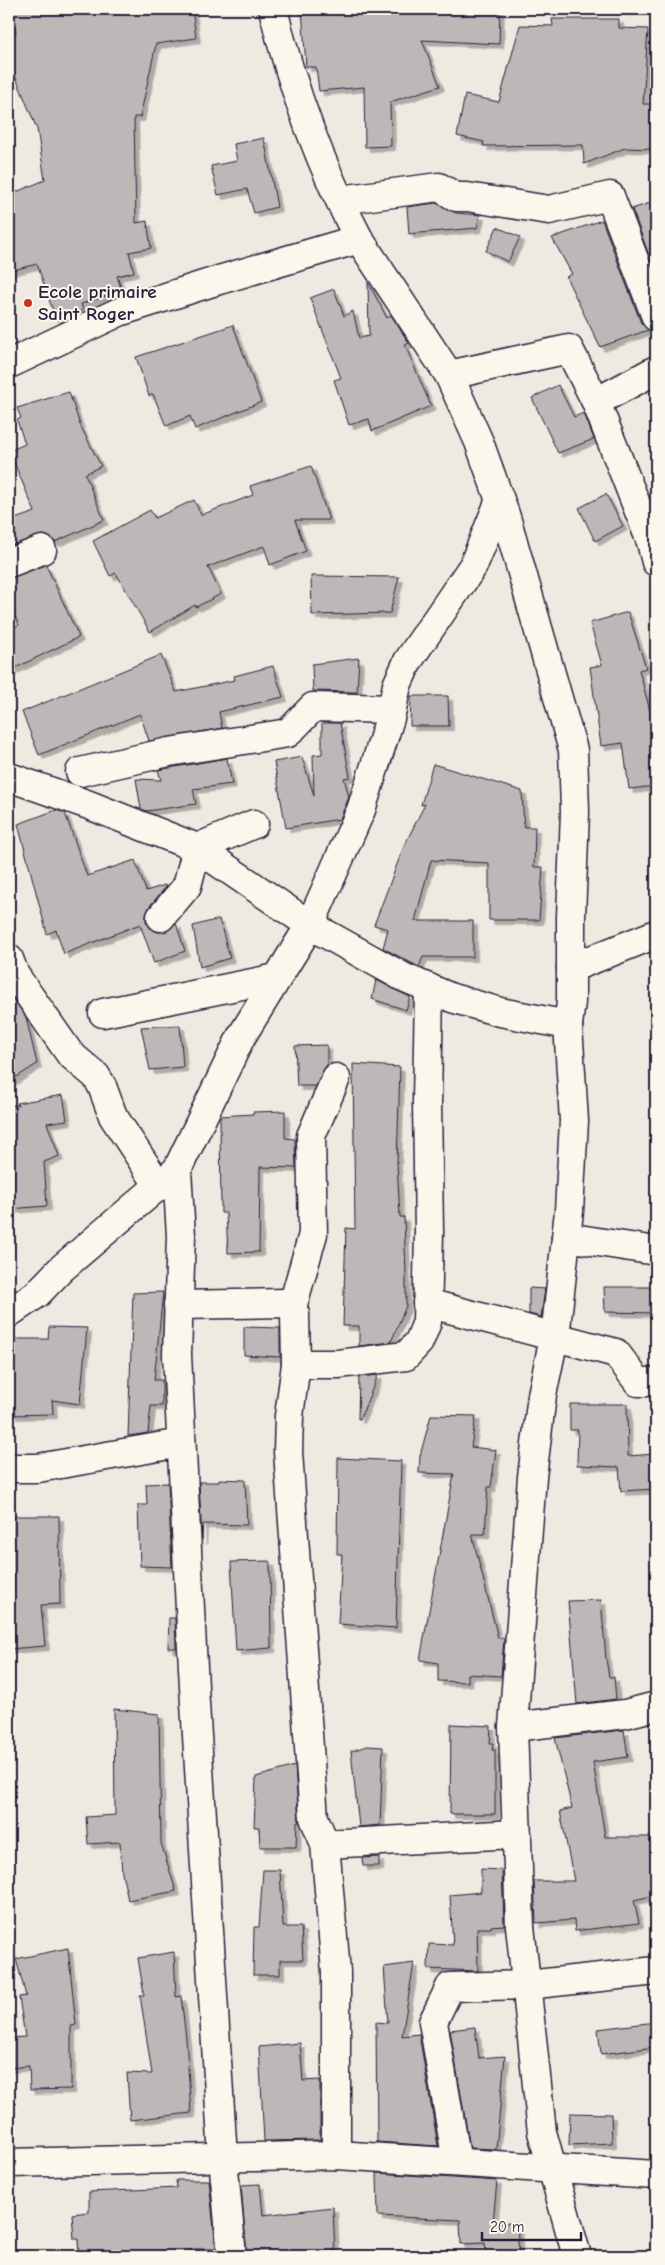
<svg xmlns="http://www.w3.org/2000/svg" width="665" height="2265" viewBox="0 0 665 2265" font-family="'Comic Neue',sans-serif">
  <defs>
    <filter id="shadow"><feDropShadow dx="4.5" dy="4.5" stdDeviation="0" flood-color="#0004"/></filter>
  </defs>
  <rect width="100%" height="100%" fill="#eeeae2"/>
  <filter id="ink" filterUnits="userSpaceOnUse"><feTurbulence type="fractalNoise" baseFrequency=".02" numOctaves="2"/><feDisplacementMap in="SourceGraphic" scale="10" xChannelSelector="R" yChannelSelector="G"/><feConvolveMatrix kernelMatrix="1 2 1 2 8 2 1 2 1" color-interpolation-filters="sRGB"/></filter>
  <g filter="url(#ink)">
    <g fill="#bcb8b8" stroke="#22223b" filter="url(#shadow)">
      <polygon points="10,9 192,9 196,38 156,44 140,117 134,117 136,223 147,221 151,248 129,252 134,272 117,276 122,291 81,304 83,310 56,320 37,264 9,271 9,195 45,180 37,129 14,73 9,75 9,34 16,33"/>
      <polygon points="302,9 500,9 499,44 422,40 440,86 390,102 391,146 365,147 364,87 319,91 316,67 306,67"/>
      <polygon points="552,19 619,19 619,28 648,29 643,104 656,104 656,149 625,148 584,164 583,145 483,146 484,142 457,136 465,95 499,102 520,25 553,26"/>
      <polygon points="264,138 277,207 254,213 247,189 218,195 211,166 237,161 234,144"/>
      <polygon points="656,201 656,253 649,255 632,209"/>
      <polygon points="436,203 456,213 480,215 477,228 409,234 407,207"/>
      <polygon points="602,220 641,323 648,330 600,347 566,277 572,274 552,238"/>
      <polygon points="497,227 520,237 508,262 486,251"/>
      <polygon points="368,282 387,318 391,315 409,343 405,345 431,406 372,431 369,419 349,425 334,380 341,378 310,298 334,289 344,316 353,311 359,338 369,336"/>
      <polygon points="233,325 261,402 195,429 190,416 166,426 153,394 149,396 136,357"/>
      <polygon points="558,385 574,417 584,413 594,439 558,453 532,398"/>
      <polygon points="69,392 80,425 101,466 85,474 104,520 55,542 51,538 44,535 9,546 9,521 35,512 9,451 25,444 17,420 21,418 17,408"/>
      <polygon points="311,466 329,520 295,520 306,551 270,565 264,546 208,567 221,594 196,607 195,605 150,632 116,573 110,576 93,541 150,510 155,518 194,500 201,515 253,495 250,486"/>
      <polygon points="606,494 623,526 595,541 579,508"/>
      <polygon points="46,565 79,637 9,671 9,630 19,625 9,602 9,578"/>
      <polygon points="311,576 399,577 390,613 312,615"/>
      <polygon points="628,612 646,668 639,670 656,733 656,786 629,789 623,743 601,746 590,667 602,665 590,623"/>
      <polygon points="161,655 176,692 235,680 234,676 273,666 283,697 219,712 222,728 149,741 140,714 39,755 22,712"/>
      <polygon points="359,658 357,692 313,691 312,664"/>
      <polygon points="411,696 448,696 449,726 410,726"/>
      <polygon points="322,723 340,723 350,777 344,778 349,797 346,804 340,819 286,828 274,762 302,757 314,796 313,755 322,754"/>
      <polygon points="227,758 232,784 193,789 196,804 147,811 141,809 136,779 161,780 158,770"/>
      <polygon points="433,764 522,791 524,827 535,827 534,867 543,867 539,920 489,920 489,863 431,860 415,921 473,921 473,957 423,957 419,967 383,948 388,929 374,925 404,846 425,804 421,805"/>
      <polygon points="56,810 65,813 87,876 135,860 146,891 165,885 166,887 149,907 146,915 146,922 151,929 159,932 167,931 176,923 185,951 154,963 140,924 64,954 56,930 47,934 18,824"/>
      <polygon points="219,919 230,958 200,967 193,926"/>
      <polygon points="376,980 410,997 406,1010 372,999"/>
      <polygon points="9,993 26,1017 37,1064 9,1082"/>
      <polygon points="180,1025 183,1067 150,1070 141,1027"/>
      <polygon points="327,1045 327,1065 322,1072 316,1086 297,1086 295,1046"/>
      <polygon points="353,1064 400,1067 397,1163 400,1217 404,1217 406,1277 406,1306 391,1342 359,1346 359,1326 343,1326 346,1228 355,1229"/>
      <polygon points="63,1095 67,1120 47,1123 59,1156 44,1162 47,1206 9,1209 9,1104 18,1106 17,1103"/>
      <polygon points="285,1111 285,1138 295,1139 296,1168 260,1167 259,1252 228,1253 226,1213 221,1213 220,1116 253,1114 253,1112"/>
      <polygon points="604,1287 656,1287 656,1313 605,1312"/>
      <polygon points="529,1288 545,1289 541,1317 529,1314"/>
      <polygon points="163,1292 154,1380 162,1380 162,1406 151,1406 148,1433 128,1436 133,1293"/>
      <polygon points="49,1327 87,1328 80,1404 52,1400 53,1414 9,1415 9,1339 48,1339"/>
      <polygon points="244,1327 280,1328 280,1357 244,1355"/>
      <polygon points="378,1375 360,1419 358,1419 359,1377"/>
      <polygon points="570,1404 627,1404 628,1456 654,1454 656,1489 621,1491 619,1467 577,1465 578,1430 570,1430"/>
      <polygon points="431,1415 476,1416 471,1447 496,1450 491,1487 488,1487 485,1534 472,1534 498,1638 504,1638 501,1676 468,1674 468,1682 438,1681 438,1663 420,1660 454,1474 419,1473 420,1456"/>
      <polygon points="338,1458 401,1461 396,1628 338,1624 342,1554 337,1554"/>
      <polygon points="219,1479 245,1480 247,1525 203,1524 202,1540 199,1482 219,1482"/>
      <polygon points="168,1483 172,1567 140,1566 138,1505 147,1505 146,1484"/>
      <polygon points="9,1516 59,1516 60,1604 41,1605 45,1646 9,1649"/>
      <polygon points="270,1561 271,1648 236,1651 231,1562"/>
      <polygon points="601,1600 606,1659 609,1677 614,1677 616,1699 577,1704 568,1601"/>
      <polygon points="169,1618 175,1618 176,1648 168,1648"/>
      <polygon points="114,1709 159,1714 161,1843 176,1891 128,1900 122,1873 120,1842 88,1844 86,1817 115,1815"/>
      <polygon points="451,1724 491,1726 490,1743 493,1743 492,1750 495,1750 495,1814 450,1814"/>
      <polygon points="624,1730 628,1757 593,1762 605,1837 656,1837 656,1895 634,1900 639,1923 575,1931 574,1920 536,1923 534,1881 574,1881 560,1811 572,1808 555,1738"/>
      <polygon points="367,1746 383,1747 380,1825 359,1827 351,1751"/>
      <polygon points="295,1766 299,1822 297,1822 296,1847 260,1847 259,1827 254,1827 256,1777"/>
      <polygon points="379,1857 379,1866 363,1866 362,1858"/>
      <polygon points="481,1869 502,1870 504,1925 491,1926 491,1928 477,1928 478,1971 428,1969 429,1944 453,1945 450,1895 481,1892"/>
      <polygon points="263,1870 280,1870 283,1927 301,1927 303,1960 280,1960 280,1975 253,1975 254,1927 259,1927"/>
      <polygon points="68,1948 76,2025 71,2026 71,2089 30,2090 29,2066 9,2068 9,2038 25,2037 19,1997 26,1996 16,1959"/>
      <polygon points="174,1952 176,1997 181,1996 186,2039 191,2113 130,2120 127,2073 152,2074 140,1995 144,1995 138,1958"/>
      <polygon points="414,1963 402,2036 419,2034 438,2146 377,2142 376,2022 388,2023 384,1967"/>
      <polygon points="656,2022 656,2047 601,2054 598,2029"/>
      <polygon points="475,2027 479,2058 505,2056 496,2149 470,2148 450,2030"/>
      <polygon points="300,2043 303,2081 320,2080 320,2140 264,2141 259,2047"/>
      <polygon points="570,2113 611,2114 612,2143 569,2145"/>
      <polygon points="377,2173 497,2181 493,2223 517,2223 519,2256 486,2256 485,2243 461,2244 460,2220 378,2216"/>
      <polygon points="176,2180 209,2180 216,2249 191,2249 191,2256 79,2256 78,2239 74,2239 72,2214 89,2212 89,2192 177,2188"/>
      <polygon points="260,2184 263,2215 333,2207 335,2256 247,2256 241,2185"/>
    </g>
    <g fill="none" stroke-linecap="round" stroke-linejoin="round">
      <defs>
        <g id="minor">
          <path d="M273,9C292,88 321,167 359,239L449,375L479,442L506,517L573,750L575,811L571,917V1002L568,1025L574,1121L569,1211L556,1328L542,1395L532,1477L513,1727L520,1926L542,2132L577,2256"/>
          <polyline points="340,200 439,187 456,197 467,197 549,210 610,196 656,317"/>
          <polyline points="9,364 119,312 219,280 359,239"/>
          <polyline points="449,375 569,349 596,402 651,542 656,562"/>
          <polyline points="596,402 656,370"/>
          <polyline points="9,563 42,550"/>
          <polyline points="80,772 169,752 288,733 313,707 392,709"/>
          <polyline points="9,777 89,805 197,848 310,925 403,977 452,998 500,1012 568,1025"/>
          <polyline points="161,917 187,886 197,848 254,824"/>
          <polyline points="9,959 15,975 70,1054 96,1076 102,1086 113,1116 159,1186"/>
          <polyline points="571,968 656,934"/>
          <polyline points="103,1013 277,978"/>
          <polyline points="177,1170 181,1236 177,1355 194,1687 223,2158 232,2256"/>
          <polyline points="566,1237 656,1251"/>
          <polyline points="427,1303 616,1353 638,1382 656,1382"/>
          <polyline points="178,1305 285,1303 292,1308 295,1314 296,1364"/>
          <polyline points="292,1308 313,1234 311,1136 336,1078"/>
          <polyline points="9,1313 37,1294 61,1269 177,1170 241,1037 310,925 361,810 390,718 397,685 408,661 473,566 500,500"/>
          <polyline points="9,1468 38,1468 181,1443"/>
          <polyline points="513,1727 625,1714 656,1706"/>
          <polyline points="325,1844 517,1834"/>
          <polyline points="336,2155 336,1972 325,1844 314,1818 288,1452 289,1416 296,1364 338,1364 406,1356 419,1342 427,1322 429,1232 427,1103 429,988"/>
          <polyline points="457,2162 433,2022 450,1987 527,1985 656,1971"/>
          <polyline points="9,2163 336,2155 656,2175"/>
        </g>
      </defs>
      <use href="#minor" stroke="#22223b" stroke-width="31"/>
      <use href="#minor" stroke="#fbf7ec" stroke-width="28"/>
    </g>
  </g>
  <circle fill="#c8321e" stroke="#fbf7ec" stroke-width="2" cx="28" cy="303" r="5"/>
  <g text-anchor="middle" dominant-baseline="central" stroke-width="4" stroke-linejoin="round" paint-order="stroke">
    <g font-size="19" font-weight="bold" fill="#22223b" stroke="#fbf7ec" text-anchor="start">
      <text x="38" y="292">Ecole primaire<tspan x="38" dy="22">Saint Roger</tspan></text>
    </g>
  </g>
  <rect width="665" height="2265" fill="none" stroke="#fbf7ec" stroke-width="30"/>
  <rect x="15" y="15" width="635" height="2235" fill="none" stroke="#22223b" stroke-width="2" filter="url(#ink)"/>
  <path d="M482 2232v8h99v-8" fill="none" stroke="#22223b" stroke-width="2.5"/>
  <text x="490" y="2232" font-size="15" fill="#22223b" stroke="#fbf7ec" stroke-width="4" paint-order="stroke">20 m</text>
</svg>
